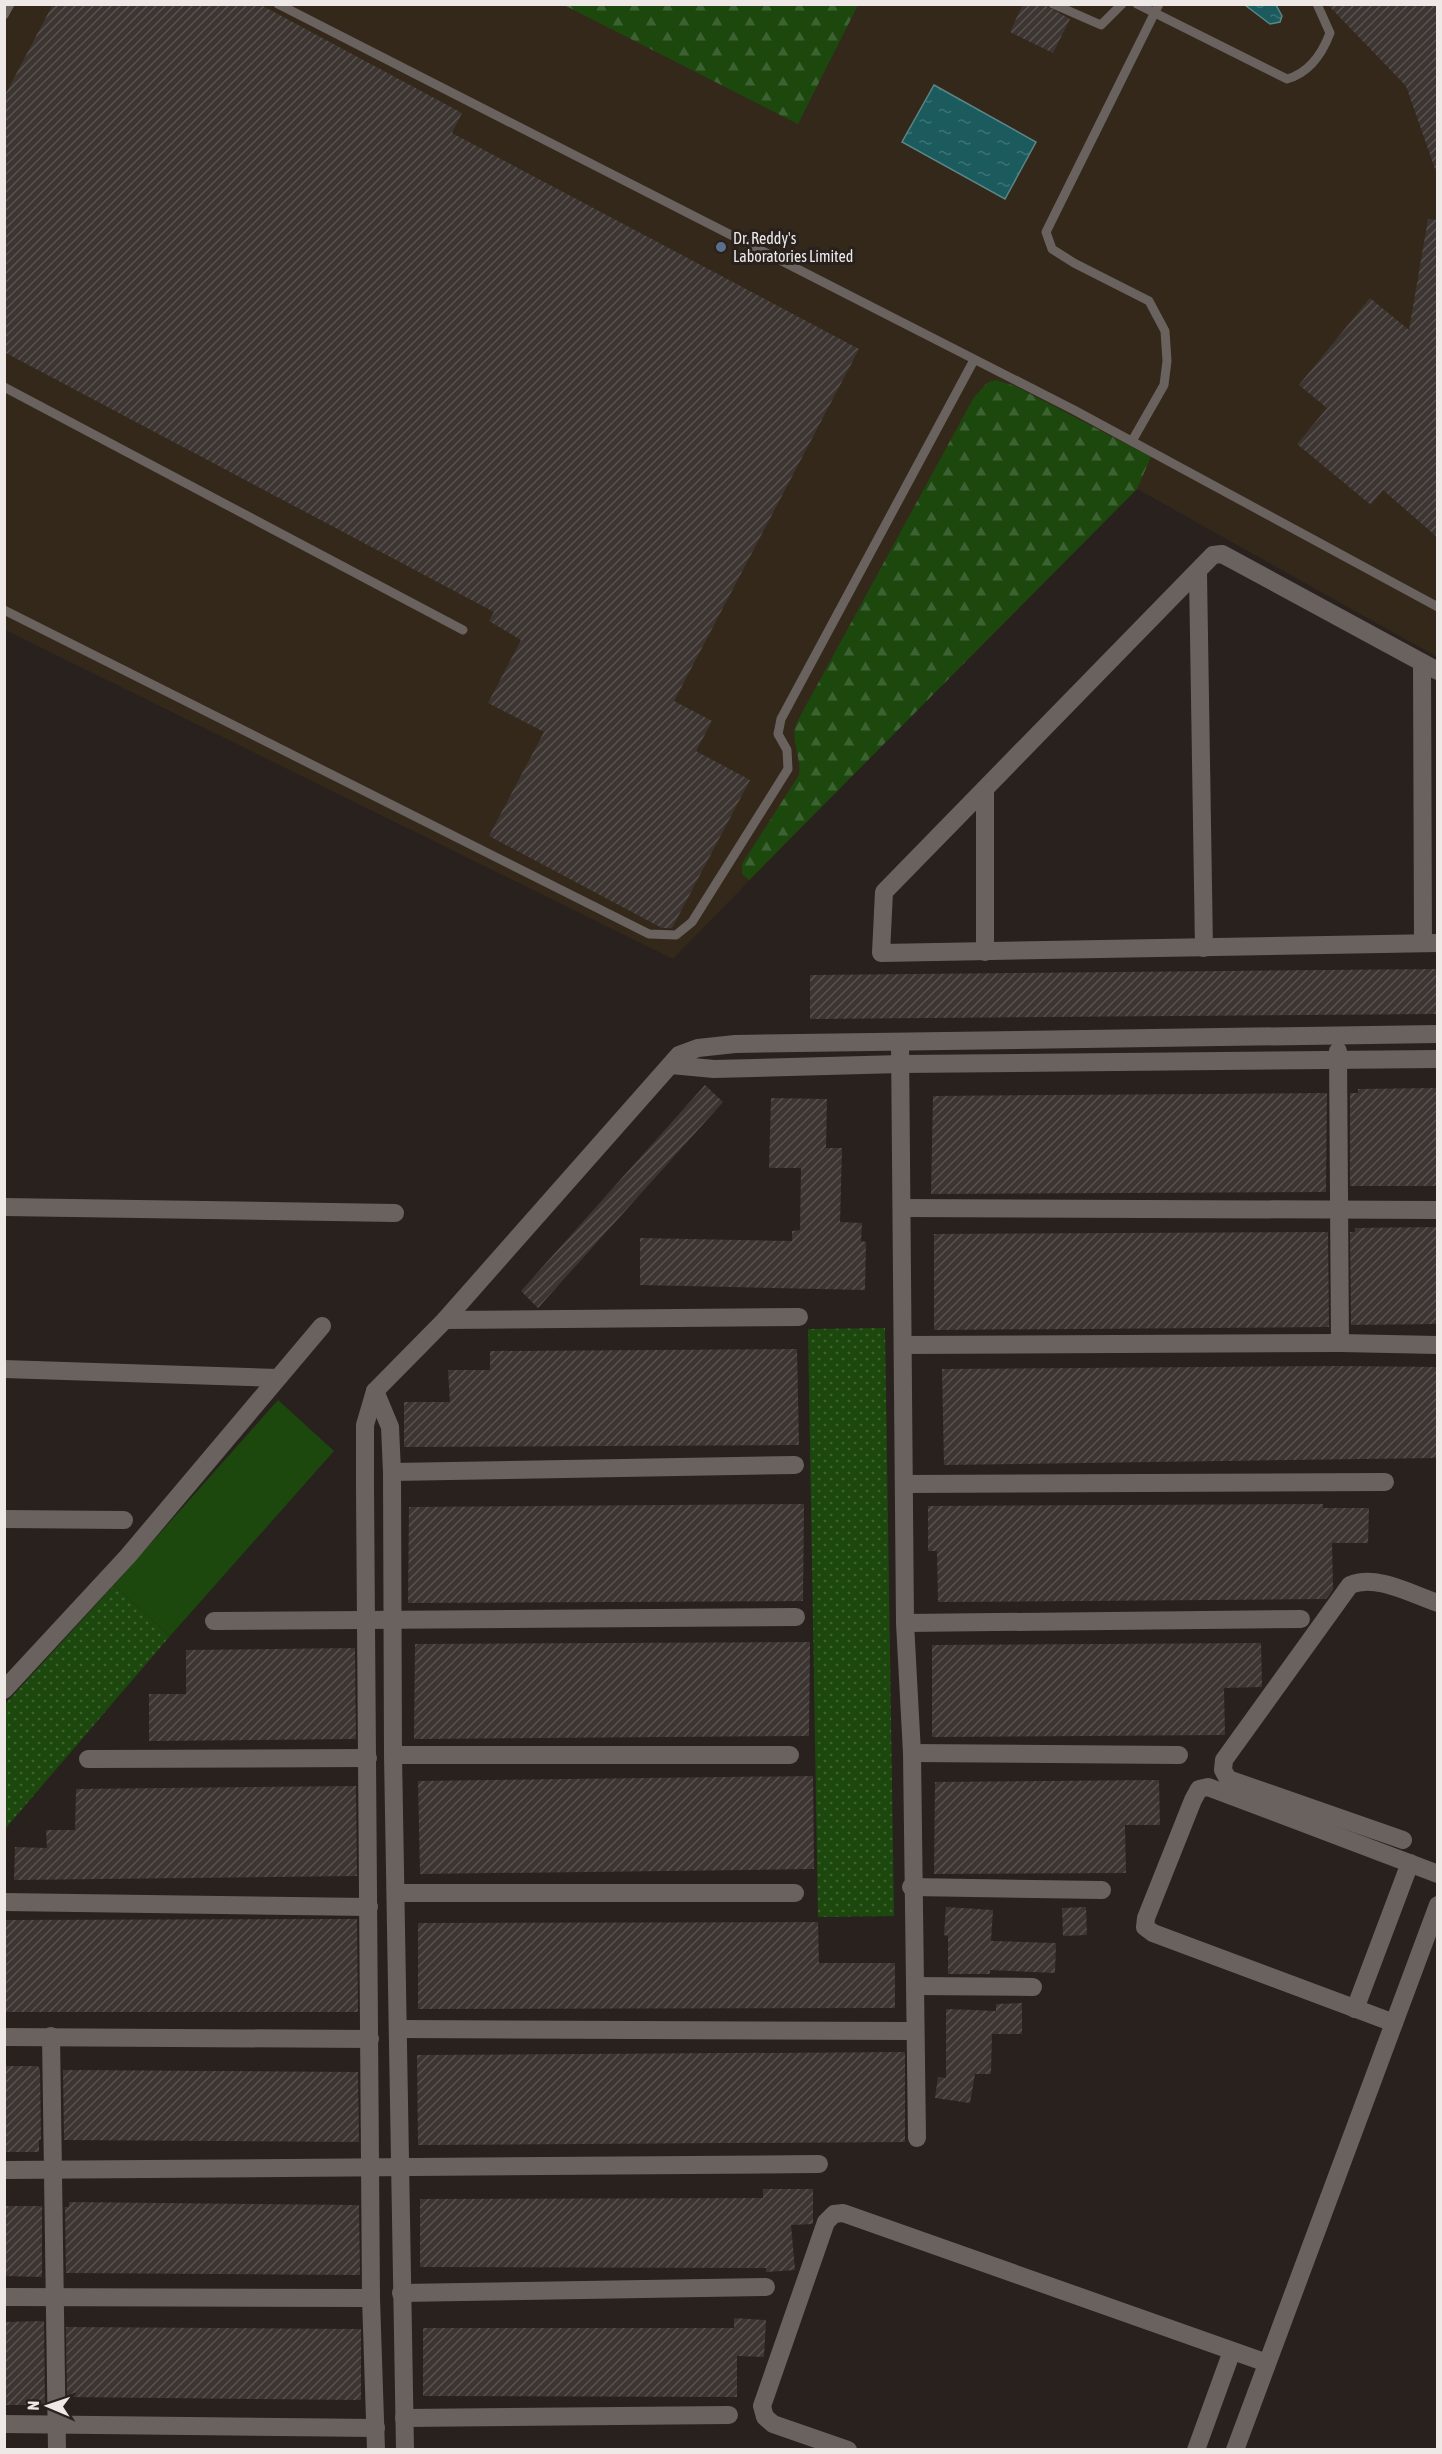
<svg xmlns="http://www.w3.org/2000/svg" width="1442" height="2454" viewBox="0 0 1442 2454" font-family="'Asap Condensed',sans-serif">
  <defs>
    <pattern id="green-dots" width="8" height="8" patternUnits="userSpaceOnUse" patternTransform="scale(1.5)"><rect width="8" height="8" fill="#1c480e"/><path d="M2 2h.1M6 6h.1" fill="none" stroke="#3d6231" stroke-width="1.8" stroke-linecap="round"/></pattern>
    <pattern id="forest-firs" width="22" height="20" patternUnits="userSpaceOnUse" patternTransform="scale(1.5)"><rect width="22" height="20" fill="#1c480e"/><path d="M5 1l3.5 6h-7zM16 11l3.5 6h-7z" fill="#3d6231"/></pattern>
    <pattern id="water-ripples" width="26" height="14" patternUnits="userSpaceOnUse" patternTransform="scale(1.5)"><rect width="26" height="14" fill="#1b5b5e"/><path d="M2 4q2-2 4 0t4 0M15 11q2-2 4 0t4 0" fill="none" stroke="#3c7375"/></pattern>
    <pattern id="building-hatch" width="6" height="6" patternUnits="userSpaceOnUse" patternTransform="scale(1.5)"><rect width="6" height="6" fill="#3c3532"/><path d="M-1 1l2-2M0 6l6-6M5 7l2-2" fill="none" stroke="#585250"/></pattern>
  </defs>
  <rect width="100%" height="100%" fill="#28211e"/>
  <polygon fill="#332819" points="4,5 1437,5 1437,657 1137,489 951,674 673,959 5,630"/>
  <g fill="url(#green-dots)">
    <polygon points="885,1328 894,1916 818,1917 808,1329"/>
    <polygon points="114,1585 170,1636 5,1829 5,1704"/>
  </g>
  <g fill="url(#forest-firs)">
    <polygon points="564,5 858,5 798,124"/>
    <path d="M996,380L1015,386L1151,457L1137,489L749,880L742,874V864L799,775C802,757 789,739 797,722L974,397L988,382Z"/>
  </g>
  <polygon fill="#1c480e" points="278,1400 334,1451 170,1636 114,1585"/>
  <g fill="url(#water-ripples)" stroke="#5a8687" stroke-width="1.5">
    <polygon points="1245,5 1276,5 1282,16 1280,22 1270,24"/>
    <polygon points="934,85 1036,142 1005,199 902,142"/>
  </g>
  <g fill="url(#building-hatch)">
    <polygon points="53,4 259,4 462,113 452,133 859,349 674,701 712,721 696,751 750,780 672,928 662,928 489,836 544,732 488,703 521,640 489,621 494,612 4,352 4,97"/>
    <polygon points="1023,4 1043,4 1070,19 1053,53 1010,32"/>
    <polygon points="1327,4 1437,4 1437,168 1435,169 1406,86"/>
    <polygon points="1428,219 1437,220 1437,537 1383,490 1371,505 1297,444 1327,408 1299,385 1370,298 1409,330"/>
    <polygon points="1437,969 1437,1014 810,1019 810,975"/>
    <polygon points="705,1085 723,1102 538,1308 521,1291"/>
    <polygon points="1437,1088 1437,1186 1350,1186 1350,1093 1358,1093 1358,1089"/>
    <polygon points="1327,1093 1326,1192 931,1194 933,1096"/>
    <polygon points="771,1098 827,1099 826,1148 842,1148 840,1222 862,1223 861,1241 866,1242 865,1290 640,1285 640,1238 792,1241 792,1231 800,1230 801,1168 769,1168"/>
    <polygon points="1437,1227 1437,1324 1351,1325 1350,1232 1355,1232 1355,1228"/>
    <polygon points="1328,1232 1329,1327 934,1330 934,1234"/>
    <polygon points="797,1349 799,1445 404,1447 404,1402 450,1402 448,1370 490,1370 490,1351"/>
    <polygon points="1337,1366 1437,1367 1437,1458 944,1465 942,1369"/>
    <polygon points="804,1504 803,1601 408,1603 409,1507"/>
    <polygon points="1323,1504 1323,1508 1369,1508 1368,1543 1332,1543 1333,1590 1326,1599 938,1602 937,1551 928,1551 928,1506"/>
    <polygon points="810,1642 809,1736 414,1739 415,1644"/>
    <polygon points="1261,1643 1262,1687 1224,1688 1225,1735 932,1737 932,1645"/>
    <polygon points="355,1648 356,1739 149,1741 149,1694 186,1694 186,1650"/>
    <polygon points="813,1776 814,1869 420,1874 418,1781"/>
    <polygon points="1159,1780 1160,1825 1125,1825 1126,1873 934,1874 935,1782"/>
    <polygon points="356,1786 357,1876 14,1880 15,1847 47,1848 46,1830 75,1830 76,1789"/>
    <polygon points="946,1907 993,1910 991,1941 1056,1943 1055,1973 990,1970 990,1974 948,1974 948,1936 944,1935"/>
    <polygon points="1086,1907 1087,1935 1063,1936 1062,1908"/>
    <polygon points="357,1919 358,2012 4,2012 4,1920"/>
    <polygon points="818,1922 819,1963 895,1963 895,2008 418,2009 418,1923"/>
    <polygon points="1022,2003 1022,2034 992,2034 991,2074 975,2074 970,2103 935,2098 938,2077 946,2078 946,2009 996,2011 996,2004"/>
    <polygon points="905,2052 905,2142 418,2145 417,2055"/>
    <polygon points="4,2066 38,2066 40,2070 41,2140 39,2140 39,2152 4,2152"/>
    <polygon points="63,2070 358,2072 359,2142 64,2140"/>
    <polygon points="763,2189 813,2189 813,2224 791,2225 795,2270 766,2272 766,2268 420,2267 420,2199 763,2198"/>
    <polygon points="69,2202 359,2205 360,2275 66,2273 65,2207 69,2207"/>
    <polygon points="4,2206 42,2206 42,2277 4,2276"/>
    <polygon points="734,2318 766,2320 764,2357 737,2356 737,2397 423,2396 423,2328 734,2328"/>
    <polygon points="44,2321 45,2405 4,2405 4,2322"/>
    <polygon points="66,2327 361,2329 361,2400 67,2397"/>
  </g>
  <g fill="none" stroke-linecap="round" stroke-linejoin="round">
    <g stroke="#6a625f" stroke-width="9">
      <polyline points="278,4 1074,410 1438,607"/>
      <polyline points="1053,4 1101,25 1122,4"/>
      <path d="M1137,4L1287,79C1309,73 1322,54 1330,33L1317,4"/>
      <polyline points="4,15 10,4"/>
      <polyline points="4,387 463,630"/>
      <polyline points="1132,441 1164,385 1167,361 1165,331 1149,301 1074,263 1052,249 1046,232 1159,4"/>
      <polyline points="4,610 649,934 676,935 692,922 788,769 787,750 778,734 781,719 974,360"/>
    </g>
    <g stroke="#6a625f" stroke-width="18">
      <polyline points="1198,573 1204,948"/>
      <polyline points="1422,663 1423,943"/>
      <polyline points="1438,671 1222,554 1213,555 884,892 881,953 1438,943"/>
      <polyline points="985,789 985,952"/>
      <polyline points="900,1043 905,1623 912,1753 917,2138"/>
      <polyline points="1338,1051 1340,1343 1438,1345"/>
      <polyline points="671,1065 714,1069 901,1064 1438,1059"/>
      <polyline points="4,1207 395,1213"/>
      <polyline points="903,1208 1438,1210"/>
      <polyline points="445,1320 799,1317"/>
      <polyline points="903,1345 1340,1343"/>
      <polyline points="4,1369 278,1378"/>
      <polyline points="375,1391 390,1427 392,1472 393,1755 405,2450"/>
      <polyline points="392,1472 795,1465"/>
      <polyline points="905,1484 1385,1482"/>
      <polyline points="4,1519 124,1520"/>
      <polyline points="214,1621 796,1617"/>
      <polyline points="905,1623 1301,1619"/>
      <polyline points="4,1690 128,1556 322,1326"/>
      <polyline points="912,1753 1179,1755"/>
      <polyline points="393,1755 790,1755"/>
      <polyline points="88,1759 368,1758"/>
      <path d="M1403,1840L1228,1779L1223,1770L1224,1760L1350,1585C1377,1574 1411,1594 1438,1603"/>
      <polyline points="911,1887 1102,1890"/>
      <polyline points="397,1893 795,1893"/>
      <polyline points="4,1902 369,1907"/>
      <polyline points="916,1986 1033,1987"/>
      <polyline points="1355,2009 1410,1863"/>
      <polyline points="1394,2023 1153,1933 1145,1927 1146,1918 1193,1800 1199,1789 1208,1787 1438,1874"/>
      <polyline points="398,2029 915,2031"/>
      <polyline points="51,2036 57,2450"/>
      <polyline points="4,2037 370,2039"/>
      <polyline points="4,2170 819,2164"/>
      <polyline points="401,2293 766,2287"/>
      <polyline points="4,2297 371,2298"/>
      <polyline points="404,2418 729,2415"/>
      <polyline points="4,2424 376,2428"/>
      <polyline points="376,2450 371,2298 365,1488 365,1425 375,1391 445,1320 679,1055 698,1048 735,1044 1438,1034"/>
      <polyline points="848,2450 773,2424 765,2417 762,2406 826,2222 834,2214 843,2213 1267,2363"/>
      <polyline points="1196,2450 1232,2351"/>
      <polyline points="1235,2450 1438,1905"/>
    </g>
  </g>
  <circle fill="#5c6f8a" stroke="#28211e" stroke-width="2" cx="721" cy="247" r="6"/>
  <g text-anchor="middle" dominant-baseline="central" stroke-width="6" stroke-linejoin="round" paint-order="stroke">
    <g font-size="16" fill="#eee9e7" stroke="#28211e" text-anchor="start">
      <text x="733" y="238">Dr. Reddy's<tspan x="733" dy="18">Laboratories Limited</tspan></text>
    </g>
  </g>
  <rect width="1442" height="2454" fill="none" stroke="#eee9e7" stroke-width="12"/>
  <g transform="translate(48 2406) rotate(272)" stroke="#28211e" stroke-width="4.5" paint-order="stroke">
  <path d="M0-4.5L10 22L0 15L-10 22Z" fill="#eee9e7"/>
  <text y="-9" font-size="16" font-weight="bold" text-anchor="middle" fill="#eee9e7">N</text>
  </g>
</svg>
